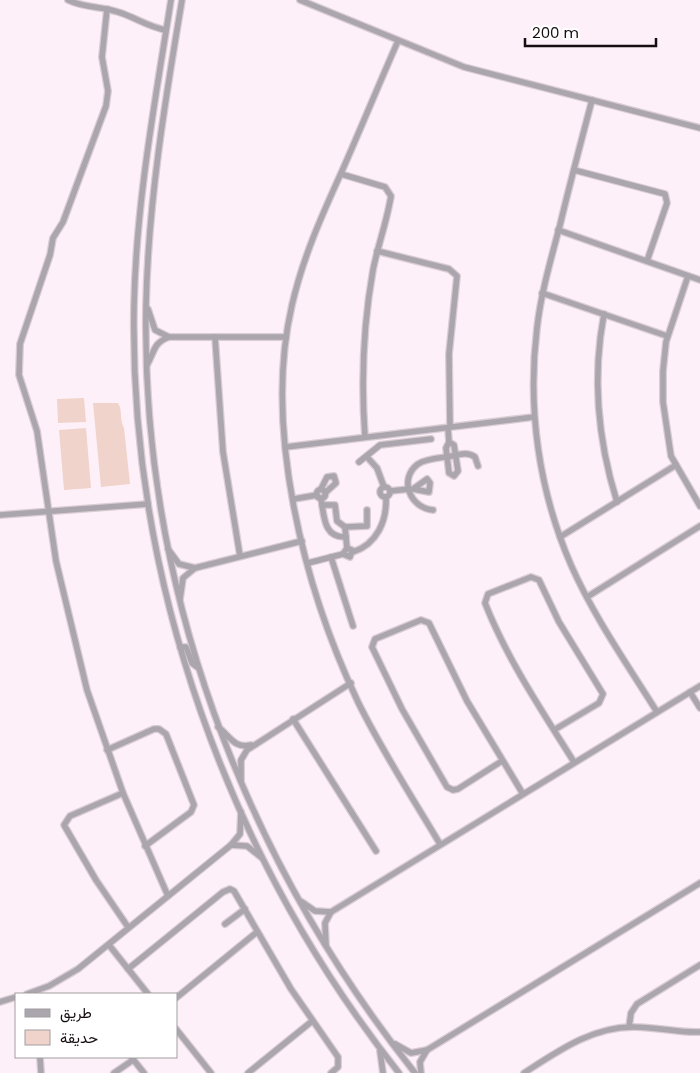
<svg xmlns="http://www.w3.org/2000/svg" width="700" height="1073" viewBox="0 0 700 1073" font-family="Poppins,Vazirmatn,sans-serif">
  <rect width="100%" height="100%" fill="#fef0f8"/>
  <g fill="#f0d3ca">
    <polygon points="84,398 86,422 58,423 57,399"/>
    <path d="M93,403H118C123,411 119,419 124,428L130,484L101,487Z"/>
    <polygon points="86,428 91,488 64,490 59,430"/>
  </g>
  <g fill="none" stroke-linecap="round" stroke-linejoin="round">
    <defs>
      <g id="minor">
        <path d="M68,0C84,8 101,6 118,12C135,17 148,27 166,30"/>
        <path d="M171,0C155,102 136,203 134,306C129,581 229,858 399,1073"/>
        <path d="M182,0C165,101 148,204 146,306C141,585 242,855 415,1073"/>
        <polyline points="300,0 464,67 700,128"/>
        <polyline points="107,9 102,57 108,91 106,106 63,222 53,238 50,255 20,344 19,375 37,431 56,561 87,690 123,793 168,896"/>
        <path d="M398,41C379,84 361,128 342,171C322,215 303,257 292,305C263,429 304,588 358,702C382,751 412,797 440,844"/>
        <path d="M592,100C581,142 570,183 560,225C551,259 541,293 537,328C527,409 539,491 571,565C594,617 627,664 657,712"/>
        <polyline points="574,170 665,194 667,203 647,261"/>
        <path d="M341,174L385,187L391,196C387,221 378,245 373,270C363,326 361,381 365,437"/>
        <polyline points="558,230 700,280"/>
        <polyline points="377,251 449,269 457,276 449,354 450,427"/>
        <polyline points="688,276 666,342 663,371 663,402 671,456 700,506"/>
        <polyline points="542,293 667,336"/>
        <polyline points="148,309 155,330 169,337 286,337"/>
        <path d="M604,314C592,377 598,441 617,502"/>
        <polyline points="215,337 223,452 240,556"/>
        <path d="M147,365C155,351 153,343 169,337"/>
        <polyline points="448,428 449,442"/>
        <polygon points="449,442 454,445 458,471 454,476 449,473 446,448"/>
        <polyline points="286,447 534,417"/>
        <polyline points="367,457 377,468 384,487"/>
        <polyline points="359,462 380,445 431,439"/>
        <polygon points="427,479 430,483 429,492 413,489"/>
        <circle cx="385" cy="492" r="5"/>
        <polyline points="321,489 327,477 334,476 336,483 325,493"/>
        <circle cx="321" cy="494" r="4.5"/>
        <polyline points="390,491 410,489"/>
        <path d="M321,498C324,515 323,538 346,537"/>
        <polyline points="294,499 317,495"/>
        <polyline points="322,505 335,505 337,521 345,527 367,526 367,510"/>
        <path d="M433,510C410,508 398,479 418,464C427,458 442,458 452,456C461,454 468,452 475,457L478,466"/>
        <polyline points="0,515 148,504"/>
        <polyline points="345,527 347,548 343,554 350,557 352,550 347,548"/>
        <polyline points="560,537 676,465"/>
        <polyline points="168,549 179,564 195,568"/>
        <path d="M353,552C377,544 387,521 386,497"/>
        <polyline points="331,557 353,626"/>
        <polyline points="308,563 343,554"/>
        <polyline points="587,597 700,526"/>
        <polyline points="180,599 183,578 195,568 302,541"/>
        <polyline points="180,647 186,647 192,663 197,667"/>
        <polyline points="690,692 700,708"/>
        <polyline points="293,719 376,851"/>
        <path d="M218,727C230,736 234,749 251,745"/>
        <path d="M554,730L599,703L603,694L559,622L539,580L531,577L488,594L485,603C507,659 542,711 574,762"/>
        <polyline points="107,750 154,729 159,729 166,734 194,805 191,812 145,846"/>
        <polyline points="502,761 458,789 453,790 447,787 402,709 372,647 375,639 421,620 429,623 467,701 523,794"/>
        <polyline points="241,780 241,760 247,750 351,683"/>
        <polyline points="123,793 70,816 64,825 96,880 128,927"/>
        <polyline points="231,845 247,846 262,858"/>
        <polyline points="302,902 315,911 331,912"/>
        <polyline points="225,924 245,909"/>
        <polyline points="109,945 148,994"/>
        <polyline points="326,945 325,923 331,912 700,686"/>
        <polyline points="128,969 223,892 230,889 234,891 291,989 338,1057 338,1067 331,1073"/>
        <polyline points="27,994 49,986 78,969 231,845 240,834 241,812"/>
        <polyline points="176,998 257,932"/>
        <polyline points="0,1002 16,997"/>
        <polyline points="629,1027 631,1013 637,1004 700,965"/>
        <polyline points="176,1029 211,1073"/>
        <polyline points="395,1044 411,1053 427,1050 700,883"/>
        <polyline points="380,1051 383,1073"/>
        <polyline points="40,1057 41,1073"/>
        <polyline points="132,1058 144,1073"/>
        <polyline points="114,1073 133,1060"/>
        <polyline points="248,1073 311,1022"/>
        <polyline points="421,1073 420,1062 427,1050"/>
        <path d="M524,1073C558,1051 593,1026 635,1027C657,1027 678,1033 700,1032"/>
      </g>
    </defs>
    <use href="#minor" stroke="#d9ccd3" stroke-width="8"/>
    <use href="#minor" stroke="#aba5ae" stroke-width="5.5"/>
  </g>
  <rect x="15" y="993" width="162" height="65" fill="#ffffff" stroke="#a19ea0"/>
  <rect x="25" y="1009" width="25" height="8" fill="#aba5ae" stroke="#a19ea0"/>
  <text x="60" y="1018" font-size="15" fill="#150d11">طريق</text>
  <rect x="25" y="1030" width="25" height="15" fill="#f0d3ca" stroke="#a19ea0"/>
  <text x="60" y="1043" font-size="15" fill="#150d11">حديقة</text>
  <path d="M525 38v8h131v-8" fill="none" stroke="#150d11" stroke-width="2.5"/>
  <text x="532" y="38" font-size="15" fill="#150d11" stroke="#ffffff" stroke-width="4" paint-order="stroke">200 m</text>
</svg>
